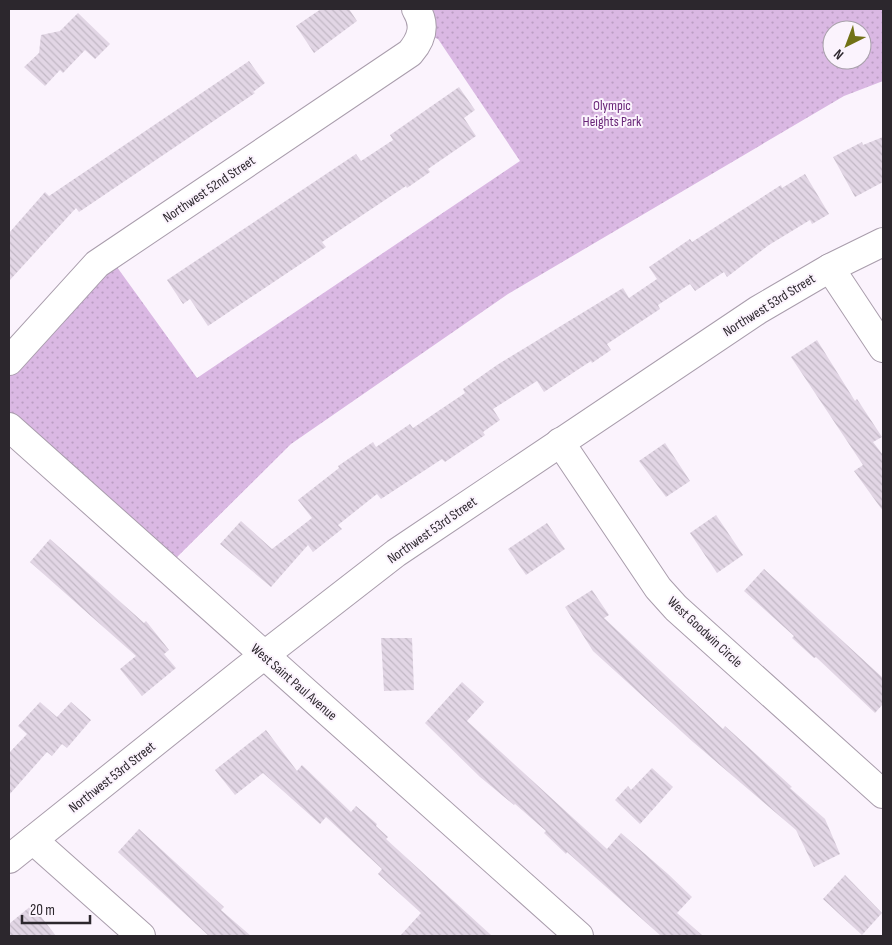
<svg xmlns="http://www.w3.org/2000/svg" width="892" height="945" viewBox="0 0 892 945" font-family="'Sofia Sans Condensed',sans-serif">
  <defs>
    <pattern id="park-dots" width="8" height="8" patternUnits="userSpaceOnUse" patternTransform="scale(1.25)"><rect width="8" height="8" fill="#dab8e3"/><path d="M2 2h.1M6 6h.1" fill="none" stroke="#bb9ec3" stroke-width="1.8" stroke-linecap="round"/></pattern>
    <pattern id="building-back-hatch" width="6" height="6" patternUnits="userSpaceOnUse" patternTransform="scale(1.25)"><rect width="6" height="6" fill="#e2d6e5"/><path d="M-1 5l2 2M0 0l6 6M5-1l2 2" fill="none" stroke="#c2b8c5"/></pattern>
  </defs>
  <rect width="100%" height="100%" fill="#fbf3fd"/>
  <path fill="url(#park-dots)" fill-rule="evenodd" d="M416,9H883V81L844,96L508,294L291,444L166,568L9,427V361L109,256L197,378L520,161L438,39L422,33ZM832,30H862V60H832Z"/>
  <g fill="url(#building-back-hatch)">
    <polygon points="321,9 349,9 357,21 314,53 296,26"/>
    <polygon points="78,13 110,44 95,59 85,50 63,73 60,70 45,86 24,67 39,53 41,35 60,31"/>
    <polygon points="249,61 265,83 253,92 255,93 79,212 76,208 9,281 9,233 45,192 49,196"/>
    <polygon points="459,87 475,110 464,118 476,136 428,169 430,172 407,188 406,186 322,242 326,247 208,326 190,299 183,304 167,280 356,154 361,161 393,140 390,135"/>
    <polygon points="883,137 883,182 855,197 833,157 862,142 863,145"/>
    <polygon points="805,174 829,214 812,224 810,220 769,245 727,277 724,272 695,291 690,284 658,305 660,309 607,344 611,350 592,363 591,361 544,392 537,381 493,409 500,420 483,432 485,435 445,462 442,459 381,499 377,494 338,525 342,529 313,552 308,545 271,587 220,544 241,521 272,549 312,518 298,500 339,468 338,466 373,442 376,447 410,424 413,428 465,393 463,389 497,365 623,288 629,298 657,279 649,267 690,239 692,242 781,185 782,188"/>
    <polygon points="817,340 855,401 857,399 882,437 873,442 883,455 883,511 854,471 863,465 791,357"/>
    <polygon points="665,443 690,481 666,497 639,461"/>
    <polygon points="716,515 743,555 717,573 690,533"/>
    <polygon points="547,523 565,549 526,575 508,549"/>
    <polygon points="50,539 144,623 146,621 169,650 164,654 176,668 142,696 120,669 136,656 30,562"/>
    <polygon points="764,569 883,678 883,704 875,713 816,657 814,658 792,638 794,636 744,591"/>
    <polygon points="592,590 609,615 604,618 723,729 725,726 792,787 790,788 825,819 840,854 814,867 796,830 693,742 593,651 565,607"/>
    <polygon points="381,638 412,638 414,690 384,691"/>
    <polygon points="462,682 484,702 467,721 607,849 621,833 668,874 692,897 677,913 703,936 661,936 567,852 566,854 544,833 546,831 515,804 514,805 480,777 425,723"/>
    <polygon points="40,702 57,717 71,702 91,720 67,748 62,744 52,756 47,752 9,795 9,753 27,734 18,726"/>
    <polygon points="266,730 297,771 302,765 351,812 356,806 377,824 376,826 388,837 386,839 492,936 400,936 421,913 378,874 382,869 326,817 320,824 263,773 235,795 215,770"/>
    <polygon points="652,768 673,787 640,824 615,800 628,786 631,790"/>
    <polygon points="139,829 224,907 221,910 251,936 209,936 118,852"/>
    <polygon points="845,875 882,913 862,935 823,899"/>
    <polygon points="32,905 56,936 9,936 9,924"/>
  </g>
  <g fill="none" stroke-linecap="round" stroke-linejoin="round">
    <defs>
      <g id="minor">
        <polyline points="830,268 883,348"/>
        <path d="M9,361L97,264L410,53C422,39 426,25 416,9"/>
        <polyline points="9,427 579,936"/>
        <polyline points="560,442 658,588 676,608 883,794"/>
        <polyline points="33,840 141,936"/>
        <polyline points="9,859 244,671 396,553 758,310 830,268 883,242"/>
      </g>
    </defs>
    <use href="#minor" stroke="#a99dac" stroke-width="30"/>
    <use href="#minor" stroke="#fff" stroke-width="28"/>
  </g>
  <g text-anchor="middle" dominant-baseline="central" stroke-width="4" stroke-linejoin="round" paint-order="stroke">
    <g font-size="14" fill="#682577" stroke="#fbf3fd">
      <text x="612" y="105">Olympic<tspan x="612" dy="16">Heights Park</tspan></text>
    </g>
    <g font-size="14" fill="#2c272d" stroke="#fbf3fd">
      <text transform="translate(209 189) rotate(-34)">Northwest 52nd Street</text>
      <text transform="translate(769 305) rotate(-32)">Northwest 53rd Street</text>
      <text transform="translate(432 530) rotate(-35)">Northwest 53rd Street</text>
      <text transform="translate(705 632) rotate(43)">West Goodwin Circle</text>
      <text transform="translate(294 682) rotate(41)">West Saint Paul Avenue</text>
      <text transform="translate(112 777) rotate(-38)">Northwest 53rd Street</text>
    </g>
  </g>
  <rect width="892" height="945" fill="none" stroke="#2c272d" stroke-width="20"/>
  <g transform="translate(847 45) rotate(222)"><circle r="24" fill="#fbf3fd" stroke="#a8a1aa"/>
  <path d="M0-4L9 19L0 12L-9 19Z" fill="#727216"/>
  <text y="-8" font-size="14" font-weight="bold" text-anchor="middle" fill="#2c272d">N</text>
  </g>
  <path d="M22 915v8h68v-8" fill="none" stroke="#2c272d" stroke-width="2.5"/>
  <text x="30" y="915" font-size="15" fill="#2c272d" stroke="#fbf3fd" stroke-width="4" paint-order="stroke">20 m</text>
</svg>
